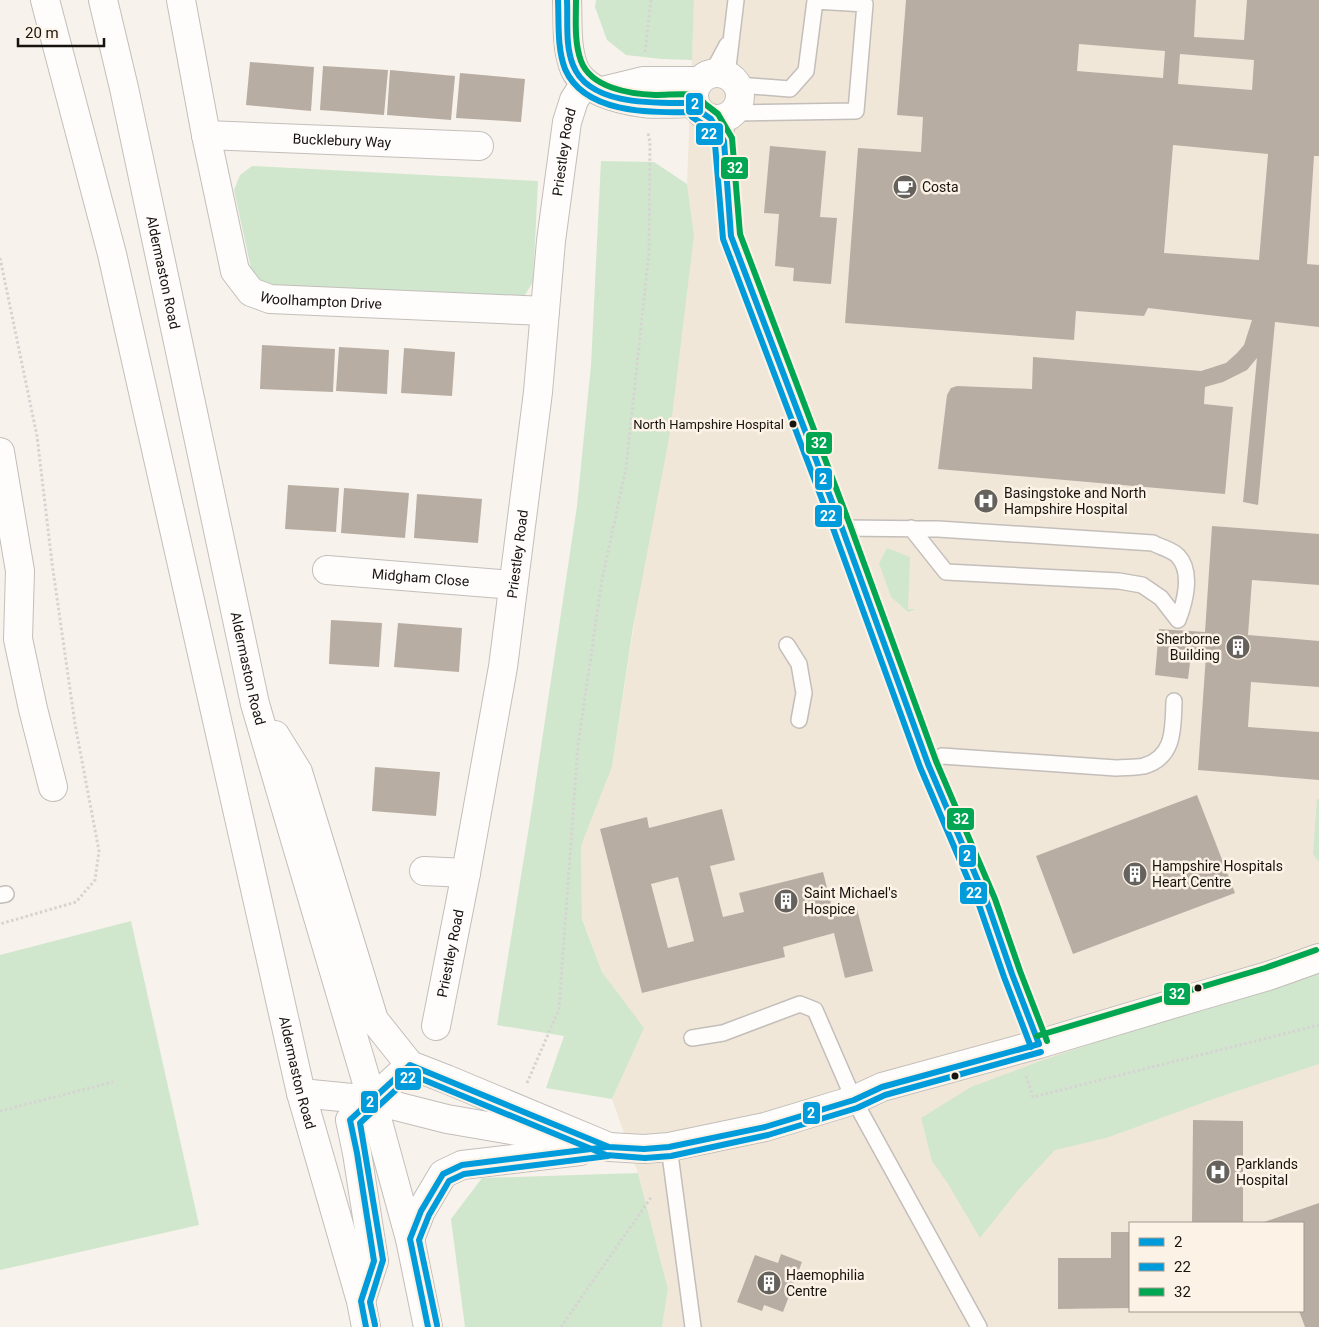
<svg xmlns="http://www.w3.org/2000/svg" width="1319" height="1327" viewBox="0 0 1319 1327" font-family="Roboto,sans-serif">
  <rect width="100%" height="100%" fill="#f7f2eb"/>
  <path fill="#f1e7d9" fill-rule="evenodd" d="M694,0H1319V1327H662L668,1289L638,1173L612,1099L643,1028L602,972L582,918L581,846L612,767L694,235L687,184ZM1130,1223H1303V1311H1130Z"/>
  <g fill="#d0e7cd">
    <polygon points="596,0 694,0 692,60 662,59 626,55 607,40 595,7"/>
    <polygon points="601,161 654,162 687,184 694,235 670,433 633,627 612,767 581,846 582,919 602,972 644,1028 612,1099 546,1088 564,1036 497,1025 531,814 577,506 591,365"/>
    <polygon points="252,166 538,181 533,282 523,298 268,286 252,273 234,190 240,175"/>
    <polygon points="887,548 910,557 908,609 916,609 908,612 891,597 879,563"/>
    <polygon points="1317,799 1319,799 1319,862 1313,854"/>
    <polygon points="131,921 199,1225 0,1270 0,955"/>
    <polygon points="1319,974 1319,1064 1216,1098 1106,1138 1055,1150 1019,1189 980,1238 948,1184 932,1161 921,1118 971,1087 1043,1060 1121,1034"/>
    <polygon points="638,1173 668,1289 662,1327 465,1327 451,1219 482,1178"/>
  </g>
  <g fill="#b8ada3" fill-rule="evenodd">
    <path d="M906,0H1196L1194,37L1244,40L1247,0H1319V156H1314L1307,264L1319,265V327L1275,322L1258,505L1243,502L1257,358L1247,370L1223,382L1205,387L1204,404L1233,407L1225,494L938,469L947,395L951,388L957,386L1032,389L1033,357L1201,371L1226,363L1237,353L1244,345L1252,320L1148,308L1144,316L1076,311L1074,340L845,323L858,148L921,152L923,117L897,115ZM1079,44L1165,51L1163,78L1077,71ZM1180,54L1254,60L1252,90L1178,84ZM1173,145L1268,154L1259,260L1164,253Z"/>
    <polygon points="250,62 314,67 311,111 246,105"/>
    <polygon points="323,66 388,70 384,115 320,110"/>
    <polygon points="390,70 455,76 451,120 387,115"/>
    <polygon points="460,73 525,79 521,122 456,118"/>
    <polygon points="770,146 826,151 820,217 837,218 831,284 793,281 794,268 775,266 779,214 764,213"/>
    <polygon points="262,345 335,349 333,392 260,389"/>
    <polygon points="339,347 389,350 387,394 336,391"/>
    <polygon points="404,348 455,352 452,396 401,393"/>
    <polygon points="288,485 339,488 336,532 285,529"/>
    <polygon points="344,488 409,493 405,538 341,533"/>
    <polygon points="417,494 482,499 478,543 414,538"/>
    <polygon points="1212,526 1319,534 1319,585 1252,580 1248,635 1319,641 1319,687 1251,682 1248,727 1319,732 1319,780 1198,770 1206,655 1191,654 1188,679 1155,675 1159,629 1205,632"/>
    <polygon points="331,620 382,623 379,667 329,664"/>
    <polygon points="398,623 462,628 459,672 394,667"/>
    <polygon points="375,767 440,772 436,816 372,811"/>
    <polygon points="1197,795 1235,893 1073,954 1036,856"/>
    <path d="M722,809L735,860L710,866L723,917L744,912L739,893L823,872L834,915L857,909L873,971L845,978L834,933L783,947L785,957L642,993L600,829L647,817L649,828ZM678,877L694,941L668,948L651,884Z"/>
    <polygon points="1193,1120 1243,1121 1243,1223 1192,1223"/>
    <polygon points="1319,1203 1319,1327 1305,1327 1299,1311 1303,1311 1303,1223 1261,1223"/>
    <polygon points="1111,1232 1130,1232 1130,1308 1058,1309 1058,1258 1111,1258"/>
    <polygon points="781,1254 802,1262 783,1312 764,1305 762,1311 737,1302 755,1255 778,1263"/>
  </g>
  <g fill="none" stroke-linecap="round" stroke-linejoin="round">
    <defs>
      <g id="lane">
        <polyline points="712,73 727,45"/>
        <polyline points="727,75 736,0"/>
        <polyline points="733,113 856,111 865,4 815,1 806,71 790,89 738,85"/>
        <polyline points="728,117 724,141 731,236 842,528 928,764 987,902 1012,974 1039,1044"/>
        <polyline points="711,119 724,141"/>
        <path d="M842,528L938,529L1153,543C1160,547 1173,550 1178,556C1193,572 1185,602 1178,620L1161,598L1142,585L1119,581L946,572L911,528"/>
        <polyline points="787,645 799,664 804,693 799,720"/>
        <path d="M928,764L942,756L1116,768C1125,767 1135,768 1144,766C1175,757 1173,728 1174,701"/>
        <polyline points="0,895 6,894"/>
        <polyline points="692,1038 723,1033 800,1004 815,1010 854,1100 979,1327"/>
        <polyline points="669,1147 693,1327"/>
      </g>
      <g id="street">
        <path id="s1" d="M181,0L206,135L235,271L251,292L270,299L545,311"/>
        <circle cx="717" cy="96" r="23"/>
        <path id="s2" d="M206,135L479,146"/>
        <polyline points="0,452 20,571 18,639 33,709 53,787"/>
        <path id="s3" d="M327,570L513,585"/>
        <polyline points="424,871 466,873"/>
        <path id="s4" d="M436,1026L466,873L503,667L538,392L551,241L567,122L574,100L585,83"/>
      </g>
      <g id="secondary">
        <path d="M567,0C568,21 566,45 573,65C581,91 620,100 644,103C660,105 678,103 694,103"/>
        <polyline points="602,91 643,81 699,81"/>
        <polyline points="609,1147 644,1149 669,1147 765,1127 854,1100 882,1087 1039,1044 1196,997 1268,976 1319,958"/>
      </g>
      <g id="primary">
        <path id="s5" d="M45,0L112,254L301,1093L361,1301L366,1327"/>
        <path id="s6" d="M103,0L124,88L255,704L372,1100L410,1239L428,1327"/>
        <polyline points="275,735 298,772 374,1020 410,1065 446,1079 609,1147"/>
        <polyline points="301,1093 372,1100 447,1119 563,1139"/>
        <polyline points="410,1239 421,1211 443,1174 462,1165 580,1151"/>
        <polyline points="361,1301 374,1261 357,1153 350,1120 410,1065"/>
      </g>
    </defs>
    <use href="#lane" stroke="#c3beb9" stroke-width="18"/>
    <use href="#street" stroke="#c3beb9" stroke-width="30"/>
    <use href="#secondary" stroke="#c3beb9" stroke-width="30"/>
    <use href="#primary" stroke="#c3beb9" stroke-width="30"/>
    <g stroke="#d6d4d2" stroke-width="3" stroke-dasharray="2.5 2.5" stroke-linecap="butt">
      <polyline points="645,52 651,0"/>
      <polyline points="0,258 37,436 52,563 75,724 99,851 95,880 76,902 0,924"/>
      <polyline points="1026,1076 1033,1097 1319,1025"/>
      <polyline points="527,1083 559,1009 578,745 602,580 626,468 649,252 650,142 648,133"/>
      <polyline points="0,1111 113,1082"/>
      <polyline points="561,1327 652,1196"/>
    </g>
    <use href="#lane" stroke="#fefdfc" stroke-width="15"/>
    <use href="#street" stroke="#fefdfc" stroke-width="28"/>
    <use href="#secondary" stroke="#fefdfc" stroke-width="28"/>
    <use href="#primary" stroke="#fefdfc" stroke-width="28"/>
    <defs>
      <g id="bus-1">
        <path d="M567,0C568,21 565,45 573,65C589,107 658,103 694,103L698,110L711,119L724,141L731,236L842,528L928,764L987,902L1012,974L1039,1044"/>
        <polyline points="366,1327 361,1301 374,1261 357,1153 350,1120 410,1065 609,1147 644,1149 669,1147 765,1127 854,1100 882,1087 1039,1044"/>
        <polyline points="428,1327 410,1239 421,1211 443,1174 462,1165 607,1147"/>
      </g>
      <g id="bus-2">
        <path d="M558,0C559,23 557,48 565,69C584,113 649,113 689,112L692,117L704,125L715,144L723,239L834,531L920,767L979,905L1004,977L1031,1047"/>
        <polyline points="375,1325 370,1302 383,1260 360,1123 412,1075 606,1155 645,1158 671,1156 768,1135 857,1108 885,1095 1041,1052"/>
        <polyline points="437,1325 419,1240 429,1215 449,1181 464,1174 608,1156"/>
      </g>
      <g id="bus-3">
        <path d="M576,0C576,20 574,42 581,61C591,88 630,94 655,95C669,95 683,93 697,95L705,104L718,114L732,138L740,234L850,525L936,761L995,899L1020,971L1047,1041"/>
        <polyline points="1037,1036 1265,968 1316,950"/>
      </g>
    </defs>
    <use href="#bus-1" stroke="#fcf3e6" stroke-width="10"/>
    <use href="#bus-2" stroke="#fcf3e6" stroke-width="10"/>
    <use href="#bus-3" stroke="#fcf3e6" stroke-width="10"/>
    <use href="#bus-1" stroke="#009bdb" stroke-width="6"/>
    <use href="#bus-2" stroke="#009bdb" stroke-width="6"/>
    <use href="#bus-3" stroke="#00a651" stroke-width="6"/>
  </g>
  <defs>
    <symbol id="cafe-disc" viewBox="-11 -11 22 22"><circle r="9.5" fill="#65615c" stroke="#fcf3e6"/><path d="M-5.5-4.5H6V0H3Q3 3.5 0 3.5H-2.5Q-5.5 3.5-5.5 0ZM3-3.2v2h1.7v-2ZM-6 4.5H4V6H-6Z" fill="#fff"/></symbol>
    <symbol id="hospital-disc" viewBox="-11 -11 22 22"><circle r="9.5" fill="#65615c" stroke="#fcf3e6"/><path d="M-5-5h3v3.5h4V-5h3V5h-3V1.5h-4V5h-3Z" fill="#fff"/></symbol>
    <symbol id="building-disc" viewBox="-11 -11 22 22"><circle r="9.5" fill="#65615c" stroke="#fcf3e6"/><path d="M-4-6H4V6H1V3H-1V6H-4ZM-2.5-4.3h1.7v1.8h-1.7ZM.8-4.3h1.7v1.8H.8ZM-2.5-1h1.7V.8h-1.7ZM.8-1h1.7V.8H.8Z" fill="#fff"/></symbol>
  </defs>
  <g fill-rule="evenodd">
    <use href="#cafe-disc" x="891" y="173" width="28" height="28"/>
    <use href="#hospital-disc" x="972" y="487" width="28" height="28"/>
    <use href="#building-disc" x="1224" y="633" width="28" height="28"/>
    <use href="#building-disc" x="1121" y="860" width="28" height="28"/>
    <use href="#building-disc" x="772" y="887" width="28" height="28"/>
    <use href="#hospital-disc" x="1204" y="1158" width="28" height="28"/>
    <use href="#building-disc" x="755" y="1269" width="28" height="28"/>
  </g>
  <g fill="#17130f" stroke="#fcf3e6" stroke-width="2">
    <circle cx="793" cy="424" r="4.5"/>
    <circle cx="1198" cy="988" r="4.5"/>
    <circle cx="955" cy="1076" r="4.5"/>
  </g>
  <g text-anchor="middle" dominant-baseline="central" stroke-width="5" stroke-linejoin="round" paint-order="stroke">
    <g font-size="13" fill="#17130f" stroke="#fcf3e6" text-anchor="end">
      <text x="784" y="424">North Hampshire Hospital</text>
    </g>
    <g font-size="14" fill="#17130f" stroke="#fcf3e6">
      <text stroke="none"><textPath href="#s2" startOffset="136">Bucklebury Way</textPath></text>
      <text stroke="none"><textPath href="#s4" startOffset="884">Priestley Road</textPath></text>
      <text stroke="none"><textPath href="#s6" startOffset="279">Aldermaston Road</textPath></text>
      <text stroke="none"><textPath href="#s1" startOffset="374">Woolhampton Drive</textPath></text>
      <text stroke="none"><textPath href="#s4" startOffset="479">Priestley Road</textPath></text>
      <text stroke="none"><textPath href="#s3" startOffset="94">Midgham Close</textPath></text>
      <text stroke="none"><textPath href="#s6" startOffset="684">Aldermaston Road</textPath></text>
      <text stroke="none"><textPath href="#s4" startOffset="74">Priestley Road</textPath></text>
      <text stroke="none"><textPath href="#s5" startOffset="1102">Aldermaston Road</textPath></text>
    </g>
    <g font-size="14" fill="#17130f" stroke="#fcf3e6" text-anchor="start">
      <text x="922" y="187">Costa</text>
      <text x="1004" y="493">Basingstoke and North<tspan x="1004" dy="16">Hampshire Hospital</tspan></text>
      <text x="1220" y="639" text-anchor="end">Sherborne<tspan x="1220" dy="16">Building</tspan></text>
      <text x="1152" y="866">Hampshire Hospitals<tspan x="1152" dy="16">Heart Centre</tspan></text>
      <text x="804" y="893">Saint Michael's<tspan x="804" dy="16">Hospice</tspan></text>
      <text x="1236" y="1164">Parklands<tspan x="1236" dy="16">Hospital</tspan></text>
      <text x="786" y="1275">Haemophilia<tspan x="786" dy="16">Centre</tspan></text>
    </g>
  </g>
  <g stroke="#fcf3e6" stroke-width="2">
    <rect x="685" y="92" width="19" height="24" rx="5" fill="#009bdb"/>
    <rect x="695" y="122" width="29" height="24" rx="5" fill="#009bdb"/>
    <rect x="720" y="156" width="29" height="24" rx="5" fill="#00a651"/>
    <rect x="805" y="431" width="28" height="24" rx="5" fill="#00a651"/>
    <rect x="814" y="467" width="19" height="24" rx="5" fill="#009bdb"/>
    <rect x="814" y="504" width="29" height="24" rx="5" fill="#009bdb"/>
    <rect x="946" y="807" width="29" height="24" rx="5" fill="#00a651"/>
    <rect x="958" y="844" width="19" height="24" rx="5" fill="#009bdb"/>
    <rect x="959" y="881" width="29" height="24" rx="5" fill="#009bdb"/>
    <rect x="1163" y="982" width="28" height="24" rx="5" fill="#00a651"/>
    <rect x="394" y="1067" width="28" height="24" rx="5" fill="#009bdb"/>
    <rect x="360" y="1090" width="19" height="24" rx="5" fill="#009bdb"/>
    <rect x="802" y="1101" width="19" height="24" rx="5" fill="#009bdb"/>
  </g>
  <g font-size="14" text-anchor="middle" font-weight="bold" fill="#fff">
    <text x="695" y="109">2</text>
    <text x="709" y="139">22</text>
    <text x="735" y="173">32</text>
    <text x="819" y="448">32</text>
    <text x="823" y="484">2</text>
    <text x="828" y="521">22</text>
    <text x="961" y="824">32</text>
    <text x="967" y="861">2</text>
    <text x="974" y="898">22</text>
    <text x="1177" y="999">32</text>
    <text x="408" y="1083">22</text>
    <text x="370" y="1107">2</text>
    <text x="811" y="1118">2</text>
  </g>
  <rect x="1129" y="1222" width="175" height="90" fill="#fcf3e6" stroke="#a09990"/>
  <rect x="1139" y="1238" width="25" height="8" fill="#009bdb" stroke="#a09990"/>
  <text x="1174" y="1247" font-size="15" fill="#17130f">2</text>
  <rect x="1139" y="1263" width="25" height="8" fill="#009bdb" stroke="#a09990"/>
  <text x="1174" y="1272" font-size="15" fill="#17130f">22</text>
  <rect x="1139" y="1288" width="25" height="8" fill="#00a651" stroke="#a09990"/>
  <text x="1174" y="1297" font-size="15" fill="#17130f">32</text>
  <path d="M18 38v8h86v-8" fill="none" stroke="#17130f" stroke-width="2.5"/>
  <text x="25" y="38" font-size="15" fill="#17130f" stroke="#fcf3e6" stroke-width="4" paint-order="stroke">20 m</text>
</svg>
